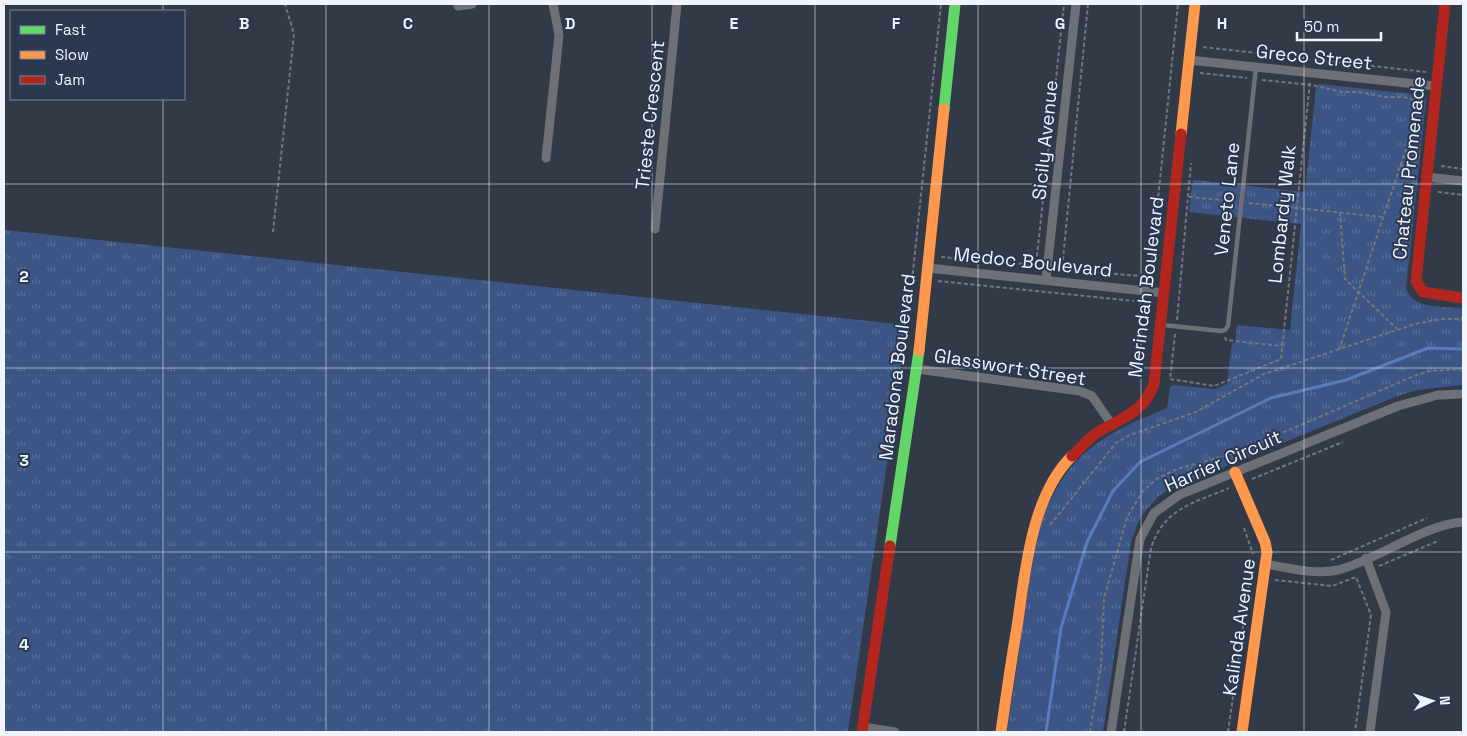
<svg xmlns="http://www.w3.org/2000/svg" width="1467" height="736" viewBox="0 0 1467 736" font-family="'Space Grotesk',sans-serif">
  <defs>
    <pattern id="park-tufts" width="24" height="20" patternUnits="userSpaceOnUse" patternTransform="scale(1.25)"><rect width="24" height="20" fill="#3c5585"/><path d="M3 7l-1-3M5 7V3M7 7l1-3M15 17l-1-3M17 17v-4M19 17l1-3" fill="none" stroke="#586e97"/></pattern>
  </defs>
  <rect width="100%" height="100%" fill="#323a48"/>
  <g fill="url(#park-tufts)">
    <path d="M1320,84L1421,95L1426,100L1406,288C1412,310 1445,306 1463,308V385L1417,390L1395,397L1173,488L1160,495L1141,516L1131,542L1103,732H1007L1036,535C1040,519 1046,507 1054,493C1081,443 1118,429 1167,408L1170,387L1173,385L1215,389L1227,384L1232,343H1235L1237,325L1290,330L1301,224L1189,212L1193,180L1305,192L1316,87Z"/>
    <polygon points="4,230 907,325 848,732 4,732"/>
  </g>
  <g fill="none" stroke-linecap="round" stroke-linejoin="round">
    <polyline stroke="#597cbf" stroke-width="3" points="1046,732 1061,628 1087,542 1113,491 1140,462 1271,398 1346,380 1428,348 1463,349"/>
    <g stroke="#73767e" stroke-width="2" stroke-dasharray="4 2.5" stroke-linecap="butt">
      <polyline points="1088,4 1062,269 1150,277 1178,4"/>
      <polyline points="1203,47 1426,72"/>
      <polyline points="1200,73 1247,78"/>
      <polyline points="1262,80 1312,85 1342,92 1360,92 1385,97 1404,97 1422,103"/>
      <polyline points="1412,100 1418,111"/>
      <polyline points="1406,150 1413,160"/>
      <polyline points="1400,166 1417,162"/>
      <polyline points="1441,166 1463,169"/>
      <polyline points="1438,192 1463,195"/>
      <polyline points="1189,197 1234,201"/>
      <polyline points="1249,203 1383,217"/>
      <polyline points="1340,212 1345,279 1397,329"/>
      <polyline points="273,232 294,34 285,4"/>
      <polyline points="941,257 1036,265 1064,4"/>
      <polyline points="938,281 1134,301"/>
      <polyline points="910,300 941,4"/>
      <polyline points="1177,320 1191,163"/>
      <polyline points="1175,334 1170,379 1214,386 1281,359 1310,82"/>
      <polyline points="1225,337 1226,340 1282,346"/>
      <polyline points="1339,350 1421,104"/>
      <polyline points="1252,479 1343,442"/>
      <polyline points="1050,525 1116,443 1130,435 1196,412 1264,374 1415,324 1442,319 1463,319"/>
      <polyline points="1244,528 1253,554"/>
      <polyline points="1331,560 1427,518"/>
      <polyline points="1379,566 1438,541"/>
      <polyline points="1275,580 1332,586 1356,577 1371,615 1355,732"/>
      <polyline points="1090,732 1101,665 1104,599 1127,517 1143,491 1158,478 1177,469 1238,452 1414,376 1430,371 1463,369"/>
      <path d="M1124,732L1151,548C1164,508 1194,503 1229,488"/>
      <polyline points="1228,732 1251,571"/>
    </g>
    <polyline stroke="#6d7076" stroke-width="4.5" points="1163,325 1221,331 1225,330 1228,326 1256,67"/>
    <g stroke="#6d7076" stroke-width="9">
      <polyline points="458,6 472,4"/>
      <polyline points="1189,60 1435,86"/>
      <polyline points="546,158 559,35 553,4"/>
      <polyline points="1426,177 1463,181"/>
      <polyline points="655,229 677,4"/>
      <polyline points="928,268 1164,293"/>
      <polyline points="1046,279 1076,4"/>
      <polyline points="917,369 1080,391 1092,396 1112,425"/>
      <polyline points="1366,558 1386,612 1370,732"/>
      <path d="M1266,564C1289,568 1315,575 1338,570C1377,560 1425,524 1463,522"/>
      <polyline points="863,727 895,732"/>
      <polyline points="1111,732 1140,539 1154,513 1179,495 1398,406 1438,395 1463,394"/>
    </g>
    <g stroke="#63d668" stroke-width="11">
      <polyline points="944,109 955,4"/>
      <polyline points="890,546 919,351"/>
    </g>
    <g stroke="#ff974d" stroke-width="11">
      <polyline points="1181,134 1195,4"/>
      <polyline points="919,351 944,109"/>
      <polyline points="1235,472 1265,542 1267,552 1242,732"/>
      <path d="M1001,732C1006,697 1011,662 1017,627C1025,573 1031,496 1072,456"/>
    </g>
    <g stroke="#b3261e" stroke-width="11">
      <polyline points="1445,4 1416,281 1423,292 1463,298"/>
      <path d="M1072,456C1080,449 1087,440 1095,434C1120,418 1143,414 1154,384L1181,134"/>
      <polyline points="862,732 890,546"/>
    </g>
  </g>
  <path fill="none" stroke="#eff4fe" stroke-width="1" stroke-opacity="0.55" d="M163,4V11M326,4V732M489,4V732M652,4V732M815,4V732M978,4V732M1141,4V732M1304,4V732M163,99V732M4,184H1463M4,368H1463M4,552H1463"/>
  <g text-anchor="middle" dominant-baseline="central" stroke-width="4" stroke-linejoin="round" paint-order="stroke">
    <g font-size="19" fill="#eff4fe" stroke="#2a3850">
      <text transform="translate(1314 57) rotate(6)">Greco Street</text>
      <text transform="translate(650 115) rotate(-84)">Trieste Crescent</text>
      <text transform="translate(1045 140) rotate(-84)">Sicily Avenue</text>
      <text transform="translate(1409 168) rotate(-84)">Chateau Promenade</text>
      <text transform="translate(1227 199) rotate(-84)">Veneto Lane</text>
      <text transform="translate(1282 214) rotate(-84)">Lombardy Walk</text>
      <text transform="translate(1033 262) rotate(6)">Medoc Boulevard</text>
      <text transform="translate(1146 287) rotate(-83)">Merindah Boulevard</text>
      <text transform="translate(897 367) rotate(-83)">Maradona Boulevard</text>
      <text transform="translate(1010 367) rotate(9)">Glasswort Street</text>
      <text transform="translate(1223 461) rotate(-24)">Harrier Circuit</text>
      <text transform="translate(1239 627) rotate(-82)">Kalinda Avenue</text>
    </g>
  </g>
  <g font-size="16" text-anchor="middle" font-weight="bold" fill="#eff4fe" stroke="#2a3850" stroke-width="4" stroke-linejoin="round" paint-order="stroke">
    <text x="244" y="29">B</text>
    <text x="408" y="29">C</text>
    <text x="570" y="29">D</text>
    <text x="734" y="29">E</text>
    <text x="896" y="29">F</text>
    <text x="1060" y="29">G</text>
    <text x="1222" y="29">H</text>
    <text x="24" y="282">2</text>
    <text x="24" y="466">3</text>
    <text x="24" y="650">4</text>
  </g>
  <rect width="1467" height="736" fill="none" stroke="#eff4fe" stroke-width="10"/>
  <rect x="10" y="10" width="175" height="90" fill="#2a3850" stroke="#798396"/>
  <rect x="20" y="26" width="25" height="8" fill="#63d668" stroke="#798396"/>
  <text x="55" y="35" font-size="15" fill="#eff4fe">Fast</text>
  <rect x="20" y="51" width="25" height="8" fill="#ff974d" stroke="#798396"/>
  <text x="55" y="60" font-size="15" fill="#eff4fe">Slow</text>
  <rect x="20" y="76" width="25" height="8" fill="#b3261e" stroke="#798396"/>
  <text x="55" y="85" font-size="15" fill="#eff4fe">Jam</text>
  <g transform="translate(1432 701) rotate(87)" stroke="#2a3850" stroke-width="4" paint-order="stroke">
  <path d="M0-4L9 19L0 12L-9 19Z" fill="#eff4fe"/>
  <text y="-8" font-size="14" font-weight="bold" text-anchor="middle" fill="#eff4fe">N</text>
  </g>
  <path d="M1297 32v8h84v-8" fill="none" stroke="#eff4fe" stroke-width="2.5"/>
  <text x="1304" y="32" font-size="15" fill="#eff4fe" stroke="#2a3850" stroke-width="4" paint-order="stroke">50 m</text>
</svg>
